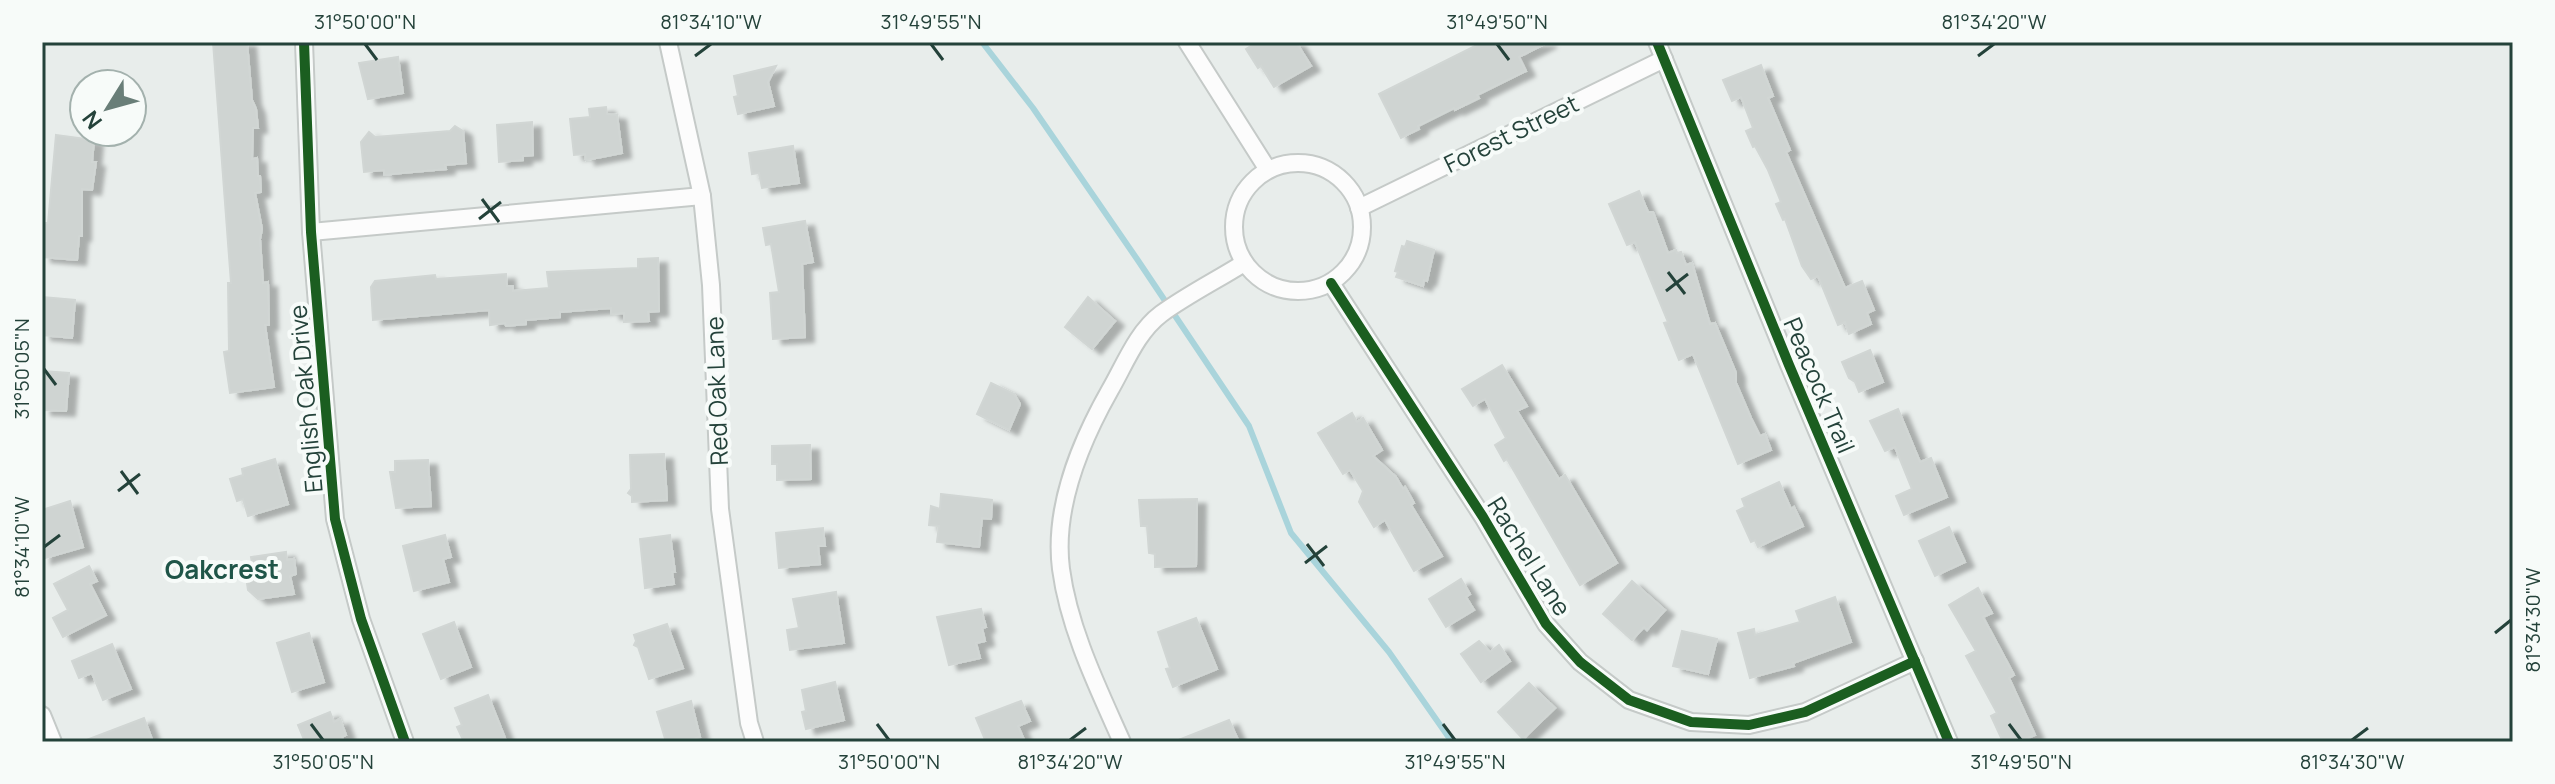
<svg xmlns="http://www.w3.org/2000/svg" width="2555" height="784" viewBox="0 0 2555 784" font-family="Manrope,sans-serif">
  <defs>
    <filter id="shadow"><feDropShadow dx="9" dy="5" stdDeviation="2" flood-color="#0004"/></filter>
  </defs>
  <rect width="100%" height="100%" fill="#e8edeb"/>
  <g fill="none" stroke-linecap="round" stroke-linejoin="round">
    <polyline stroke="#a9d4db" stroke-width="6" points="982,42 1033,108 1137,259 1249,426 1291,533 1389,652 1452,742"/>
  </g>
  <g fill="#cfd4d2" stroke="#d1d6d4" stroke-width="2" filter="url(#shadow)">
    <polygon points="213,42 247,42 252,100 256,109 258,128 253,128 252,159 257,158 258,176 260,176 261,192 255,193 262,229 260,239 263,283 268,282 269,325 265,325 274,387 230,393 224,352 229,351 228,283 231,283"/>
    <polygon points="1257,42 1296,42 1311,66 1274,87 1261,66 1258,68 1246,49"/>
    <polygon points="1483,42 1548,42 1519,57 1526,71 1477,95 1479,98 1455,110 1454,108 1418,126 1419,129 1401,138 1379,94"/>
    <polygon points="398,57 403,93 368,99 359,63"/>
    <polygon points="1761,65 1773,96 1768,98 1790,150 1786,152 1845,288 1862,281 1874,310 1867,313 1871,324 1849,334 1845,322 1838,325 1818,276 1811,279 1802,266 1785,219 1783,220 1776,204 1781,202 1768,170 1755,146 1753,147 1746,131 1753,128 1741,97 1732,101 1723,80"/>
    <polygon points="776,66 768,82 774,106 738,114 734,97 738,96 734,76"/>
    <polygon points="606,107 607,114 617,115 622,153 586,160 585,154 574,155 570,119 590,117 589,109"/>
    <polygon points="532,122 533,155 523,156 523,160 499,162 497,125"/>
    <polygon points="455,126 463,131 466,163 445,165 446,169 402,173 384,175 384,170 364,172 361,142 369,132 375,137 450,131"/>
    <polygon points="56,135 94,140 92,162 96,162 92,190 82,189 82,236 79,236 77,260 42,257 42,223 48,223"/>
    <polygon points="793,146 799,183 762,188 759,173 752,174 749,153"/>
    <polygon points="1639,191 1648,212 1653,212 1668,253 1676,250 1677,253 1681,252 1686,265 1692,263 1710,324 1715,323 1736,373 1736,383 1751,418 1760,436 1765,434 1771,450 1738,464 1693,354 1679,360 1664,323 1668,322 1635,242 1627,245 1609,204"/>
    <polygon points="805,221 813,262 802,264 805,337 773,339 770,293 779,292 771,244 766,245 763,228"/>
    <polygon points="1407,241 1434,250 1427,281 1424,280 1423,286 1396,277 1398,272 1395,271 1402,246 1405,247"/>
    <polygon points="658,258 659,311 648,312 649,321 624,322 624,313 611,314 611,308 560,312 560,317 526,320 526,324 506,326 505,323 490,325 489,310 373,320 371,287 375,281 435,275 436,279 506,274 507,286 513,286 513,291 549,288 547,272 638,268 638,259"/>
    <polygon points="42,297 75,300 72,338 42,335"/>
    <polygon points="1088,297 1115,321 1092,349 1065,327"/>
    <polygon points="1870,350 1883,382 1859,392 1855,382 1849,378 1842,362"/>
    <polygon points="1502,365 1527,406 1517,411 1559,479 1565,475 1617,563 1580,585 1507,459 1504,461 1495,445 1506,438 1485,399 1473,406 1462,389"/>
    <polygon points="42,371 69,373 66,411 42,410"/>
    <polygon points="991,383 1014,394 1020,404 1009,430 977,414"/>
    <polygon points="1898,409 1920,462 1931,458 1947,497 1904,515 1896,496 1912,489 1895,447 1885,451 1870,421"/>
    <polygon points="1352,413 1357,422 1363,418 1382,450 1373,456 1396,477 1403,489 1405,487 1414,503 1411,505 1442,556 1414,571 1385,520 1374,527 1359,502 1363,491 1350,470 1343,474 1318,433"/>
    <polygon points="810,445 811,479 777,480 777,464 772,464 772,446"/>
    <polygon points="664,454 667,500 632,502 632,496 628,493 631,489 630,455"/>
    <polygon points="275,459 288,504 248,516 243,499 237,501 230,479 243,475 242,469"/>
    <polygon points="428,460 431,506 396,508 390,472 395,472 395,461"/>
    <polygon points="1779,482 1791,509 1794,507 1803,526 1758,547 1755,540 1751,542 1737,511 1745,507 1742,499"/>
    <polygon points="941,494 992,500 991,519 982,518 979,547 937,542 939,526 929,525 931,506 940,509"/>
    <polygon points="1197,499 1196,566 1155,567 1155,554 1149,553 1147,526 1141,526 1139,500"/>
    <polygon points="70,501 83,547 42,559 42,510"/>
    <polygon points="1949,527 1965,562 1935,576 1919,541"/>
    <polygon points="823,528 825,546 818,546 820,564 779,568 776,533"/>
    <polygon points="445,535 451,557 443,559 449,582 414,591 403,546"/>
    <polygon points="670,535 675,572 672,572 674,584 645,588 640,539"/>
    <polygon points="286,552 287,560 294,559 296,574 290,576 294,594 258,599 248,590 245,569 253,568 251,557"/>
    <polygon points="89,566 97,581 90,584 106,615 63,637 53,618 68,610 54,584"/>
    <polygon points="1461,579 1470,594 1466,597 1474,610 1446,627 1429,599"/>
    <polygon points="1632,581 1665,610 1647,630 1644,627 1632,640 1603,614"/>
    <polygon points="1978,588 1992,613 1983,617 2014,675 2009,678 2035,735 2019,742 2003,742 1991,716 1997,713 1966,656 1976,651 1949,605"/>
    <polygon points="836,592 844,643 790,650 787,630 799,628 793,599"/>
    <polygon points="1835,597 1851,642 1793,663 1794,666 1750,678 1738,633 1754,629 1755,635 1800,622 1796,611"/>
    <polygon points="981,609 986,627 982,628 985,641 976,643 980,658 949,665 937,617"/>
    <polygon points="1196,618 1217,669 1173,687 1166,669 1170,668 1158,632"/>
    <polygon points="454,622 471,667 441,679 423,634"/>
    <polygon points="667,624 683,668 649,679 638,647 634,645 636,641 634,635"/>
    <polygon points="1682,631 1717,639 1708,674 1673,666"/>
    <polygon points="309,633 324,682 292,692 277,643"/>
    <polygon points="1479,641 1490,652 1499,645 1510,661 1481,682 1461,654"/>
    <polygon points="112,644 131,689 103,700 92,673 79,678 72,661"/>
    <polygon points="835,682 844,720 806,729 802,712 806,711 802,690"/>
    <polygon points="1529,683 1555,708 1523,739 1498,712"/>
    <polygon points="488,695 505,738 495,742 464,742 457,727 462,725 455,708"/>
    <polygon points="691,701 700,737 683,742 666,742 657,712"/>
    <polygon points="1021,701 1030,721 1018,726 1025,742 986,742 976,718"/>
    <polygon points="330,712 334,722 340,719 346,735 342,737 343,742 305,742 298,725"/>
    <polygon points="144,718 153,742 84,742 84,741"/>
    <polygon points="1229,720 1239,742 1176,742 1176,741"/>
  </g>
  <g fill="none" stroke-linecap="round" stroke-linejoin="round">
    <defs>
      <g id="minor">
        <polyline points="304,42 311,232 335,519 361,619 405,742"/>
        <polyline points="668,42 702,196 711,285 720,509 749,723 755,742"/>
        <polyline points="1187,42 1268,170"/>
        <polyline points="1657,42 1789,365 1949,742"/>
        <circle cx="1298" cy="227" r="64"/>
        <polyline points="1359,208 1664,59"/>
        <polyline points="311,232 702,196"/>
        <polyline points="1331,283 1483,517 1546,624 1580,662 1629,700 1691,722 1749,725 1805,712 1915,661"/>
        <polyline points="42,715 53,742"/>
        <path d="M1122,742C1098,688 1069,629 1061,569C1053,507 1080,443 1110,390C1125,364 1137,332 1161,314C1187,295 1217,280 1244,263"/>
      </g>
    </defs>
    <use href="#minor" stroke="#c5cac8" stroke-width="20"/>
    <use href="#minor" stroke="#fcfcfc" stroke-width="16"/>
    <defs>
      <g id="cycleway">
        <polyline points="304,42 311,232 335,519 361,619 405,742"/>
        <polyline points="1657,42 1789,365 1949,742"/>
        <polyline points="1331,283 1483,517 1546,624 1580,662 1629,700 1691,722 1749,725 1805,712 1915,661"/>
      </g>
    </defs>
    <use href="#cycleway" stroke="#f7fbf9" stroke-width="15"/>
    <use href="#cycleway" stroke="#1b5e20" stroke-width="10"/>
  </g>
  <path fill="none" stroke="#24423a" stroke-width="3" d="M365,44L377,60M931,44L943,60M1497,44L1509,60M695,56L711,44M1978,56L1994,44M482,199L499,222M479,219L501,202M1668,272L1685,294M1666,291L1688,274M44,369L56,385M121,471L138,494M118,491L140,474M1307,544L1324,566M44,547L60,535M1305,563L1327,546M2495,633L2511,620M311,724L323,740M877,724L889,740M1443,724L1455,740M2009,724L2021,740M1070,740L1086,728M2352,740L2368,728"/>
  <g text-anchor="middle" dominant-baseline="central" stroke-width="8" stroke-linejoin="round" paint-order="stroke">
    <g font-size="24" fill="#24423a" stroke="#f7fbf9">
      <text transform="translate(1511 133) rotate(-26)">Forest Street</text>
      <text transform="translate(1820 385) rotate(67)">Peacock Trail</text>
      <text transform="translate(716 391) rotate(-92)">Red Oak Lane</text>
      <text transform="translate(305 399) rotate(-95)">English Oak Drive</text>
      <text transform="translate(1530 556) rotate(58)">Rachel Lane</text>
    </g>
    <g font-size="26" font-weight="bold" fill="#1f5548" stroke="#f7fbf9">
      <text x="222" y="569">Oakcrest</text>
    </g>
  </g>
  <rect width="2555" height="784" fill="none" stroke="#f7fbf9" stroke-width="88"/>
  <g transform="translate(108 108) rotate(233)"><circle r="38" fill="#f7fbf9" stroke="#a3b1ad" stroke-width="2"/>
  <path d="M0-6L14 30L0 20L-14 30Z" fill="#697e78"/>
  <text y="-12" font-size="22" font-weight="bold" text-anchor="middle" fill="#24423a">N</text>
  </g>
  <rect x="44" y="44" width="2467" height="696" fill="none" stroke="#24423a" stroke-width="3"/>
  <g font-size="20" text-anchor="middle" fill="#24423a">
    <text x="365" y="29">31°50'00"N</text>
    <text x="711" y="29">81°34'10"W</text>
    <text x="931" y="29">31°49'55"N</text>
    <text x="1497" y="29">31°49'50"N</text>
    <text x="1994" y="29">81°34'20"W</text>
    <text transform="translate(22 369) rotate(-90)" y="7">31°50'05"N</text>
    <text transform="translate(22 547) rotate(-90)" y="7">81°34'10"W</text>
    <text transform="translate(2533 620) rotate(-90)" y="7">81°34'30"W</text>
    <text x="323" y="769">31°50'05"N</text>
    <text x="889" y="769">31°50'00"N</text>
    <text x="1070" y="769">81°34'20"W</text>
    <text x="1455" y="769">31°49'55"N</text>
    <text x="2021" y="769">31°49'50"N</text>
    <text x="2352" y="769">81°34'30"W</text>
  </g>
</svg>
